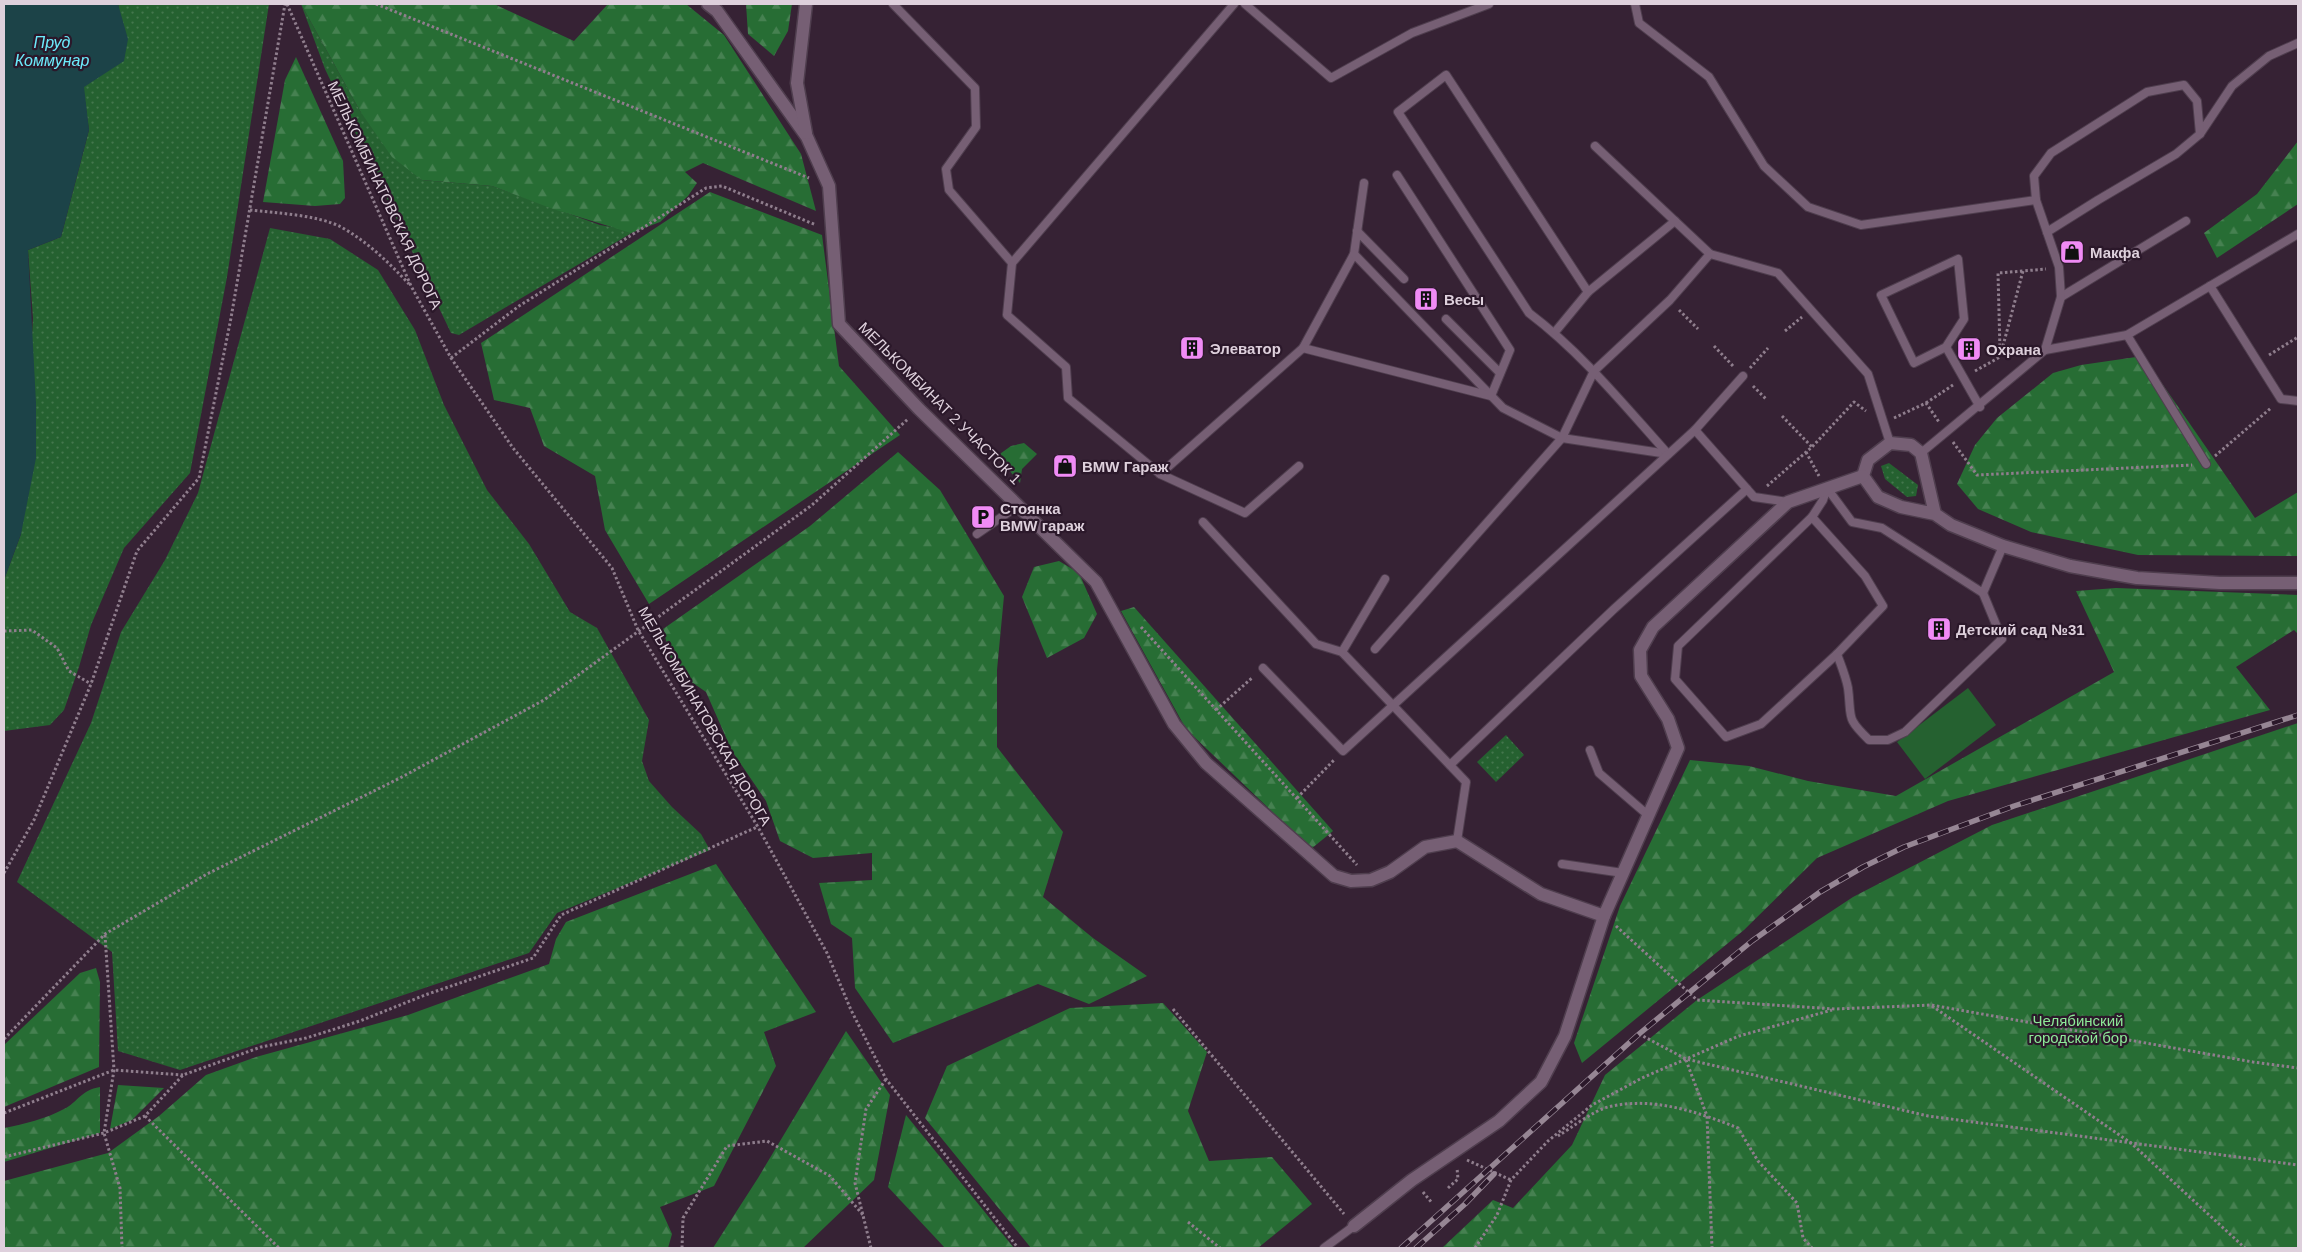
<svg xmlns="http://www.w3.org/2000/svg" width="2302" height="1252" viewBox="0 0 2302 1252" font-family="Arial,sans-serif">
  <defs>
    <pattern id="grass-dots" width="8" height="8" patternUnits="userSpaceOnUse" patternTransform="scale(1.25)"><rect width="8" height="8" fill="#256130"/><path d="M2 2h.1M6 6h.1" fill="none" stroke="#44774d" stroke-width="1.8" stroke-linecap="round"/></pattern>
    <pattern id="forest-firs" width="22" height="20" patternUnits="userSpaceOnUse" patternTransform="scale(1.25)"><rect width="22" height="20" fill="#276d34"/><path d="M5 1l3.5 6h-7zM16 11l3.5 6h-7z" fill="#468151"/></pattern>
  </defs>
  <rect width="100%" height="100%" fill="#362234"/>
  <g fill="url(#grass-dots)">
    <polygon points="118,4 269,4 227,277 190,473 124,548 91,625 79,667 64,710 50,725 4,731 4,580 21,534 33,318 28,250 61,237 89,130 83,87 119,8"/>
    <polygon points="301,4 360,111 422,180 492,186 600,225 635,231 459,335 451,333 325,69"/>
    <polygon points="270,228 330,239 378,270 415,330 444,405 487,490 529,544 570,612 597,628 649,720 642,761 649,781 672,807 701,834 710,850 557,913 529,953 180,1070 118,1051 112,952 17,882 91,723 121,632 165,560 198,493"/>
    <polygon points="1889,463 1918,485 1916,496 1907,497 1885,479 1881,466"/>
    <polygon points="1506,735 1524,755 1496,782 1477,762"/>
  </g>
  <g fill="url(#forest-firs)">
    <polygon points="301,4 494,4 574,41 608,4 686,4 724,35 801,154 816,211 703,163 685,172 697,183 688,196 660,222 631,233 553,209 492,186 422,180 392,157 360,111"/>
    <polygon points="746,4 792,4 788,31 774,56 748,34"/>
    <polygon points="296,57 343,161 345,198 340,204 315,206 263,202 285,80"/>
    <polygon points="2298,141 2298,204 2217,258 2204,233 2257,194"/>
    <polygon points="710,192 822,235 839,366 900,435 649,604 605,530 595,476 544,446 530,408 494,400 481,343"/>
    <polygon points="2143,356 2255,518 2298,492 2298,556 2138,555 2031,532 1978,509 1957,484 1975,445 1997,418 2053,373 2081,365"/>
    <polygon points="1024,443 1037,454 1022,469 1020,483 997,456 1011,446"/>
    <polygon points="898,452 940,490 1004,596 997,670 997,747 1063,832 1043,897 1093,938 1147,976 1089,1004 1038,984 893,1043 855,988 852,938 831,924 819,883 872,880 872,853 813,858 780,841 766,801 732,751 706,692 674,670 663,629 810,526"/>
    <polygon points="1059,561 1079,573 1097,614 1084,638 1047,658 1022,597 1034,567"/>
    <polygon points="2116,588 2298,595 2298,634 2294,630 2236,667 2270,710 1948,801 1817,858 1744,930 1582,1063 1574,1043 1620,906 1690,760 1749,766 1808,781 1896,796 2114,672 2076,591"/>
    <polygon points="1134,607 1333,831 1311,849 1186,729 1121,611"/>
    <polygon points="2298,723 2298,1248 1442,1248 1493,1200 1513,1208 1572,1145 1605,1075 1697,1000 1853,897 1992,825"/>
    <polygon points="716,864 816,1012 764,1032 776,1066 714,1186 660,1207 672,1234 668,1248 4,1248 4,1181 108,1153 159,1116 206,1075 256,1057 408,1015 549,964 556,939 566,922"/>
    <polygon points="96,968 100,982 99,1067 4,1107 4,1045 80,973"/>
    <polygon points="1163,1003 1207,1052 1188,1111 1209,1161 1272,1157 1312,1204 1258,1248 1031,1248 925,1118 947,1066 1070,1008"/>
    <polygon points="846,1031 890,1095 874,1180 803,1248 713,1248 758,1178"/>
    <polygon points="118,1085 164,1088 132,1120 110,1129"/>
    <path d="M100,1087V1133L4,1162V1128C25,1124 45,1119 64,1109C78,1102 81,1090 100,1087Z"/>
    <polygon points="906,1115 1014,1248 945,1248 888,1187"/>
  </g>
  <polygon fill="#256130" points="1968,688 1996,725 1925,779 1897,742"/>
  <polygon fill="#1c4348" points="4,4 118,4 128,39 124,61 84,87 89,130 61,237 28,250 36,403 36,458 21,534 4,580"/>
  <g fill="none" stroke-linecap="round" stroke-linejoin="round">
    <defs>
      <g id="service">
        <polyline points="893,4 975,88 976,127 946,169 949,190 1012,263 1007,315 1066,367 1068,398 1160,474 1303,348 1354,254 1364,183"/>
        <polyline points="1245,4 1331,78 1412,33 1489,4"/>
        <polyline points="1635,4 1639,23 1709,77 1764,166 1808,207 1861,225 2036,200"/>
        <polyline points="1595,146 1710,254"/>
        <polyline points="1357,231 1404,279"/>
        <polyline points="2047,232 2098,200 2176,154 2200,134 2232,86 2269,56 2298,43"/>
        <polyline points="1354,254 1503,408 1562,438 1668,454"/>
        <polyline points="1012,263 1234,4"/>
        <polyline points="2210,286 2281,399 2298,401"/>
        <path d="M1588,292L1446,75L1398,112L1529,313C1582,353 1624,405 1668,454"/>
        <polyline points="2061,297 2186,221"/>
        <polyline points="1446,319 1500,373"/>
        <polyline points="1555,332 1588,292 1675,221"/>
        <polyline points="2127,335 2206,464"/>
        <polyline points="1946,347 1914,363 1881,295 1958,259 1964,319 1946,347 1980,407"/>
        <polyline points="1303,348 1491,396 1510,350 1397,175"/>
        <polyline points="2045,350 2127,335 2298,234"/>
        <polyline points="1695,430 1754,497 1788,502"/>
        <polyline points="1921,453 2045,350 2061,297 2059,267 2036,200 2034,176 2051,153 2147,92 2184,85 2197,101 2200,134"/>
        <polyline points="1160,474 1245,513 1299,466"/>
        <polyline points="1827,488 1823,500 1812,517 1678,646 1675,679 1726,737 1761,724 1837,654"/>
        <path d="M1812,517L1865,576L1883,606L1837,654C1841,665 1846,677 1848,688C1852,718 1845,717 1869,740H1888L1905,732L2002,639L1983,593L1882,528L1852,522L1827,488"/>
        <polyline points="1203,522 1316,644 1342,652 1466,782 1457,841"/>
        <polyline points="977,534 1019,505"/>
        <polyline points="1983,593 2003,546"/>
        <polyline points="1375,649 1562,438 1594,371 1670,300 1710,254 1778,273 1868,374 1890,443"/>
        <polyline points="1342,652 1385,579"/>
        <polyline points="1263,668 1343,751 1695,430 1743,376"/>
        <polyline points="1590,750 1599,773 1649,816"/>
        <polyline points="1450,765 1614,609 1747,489"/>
        <polyline points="1562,864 1623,873"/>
        <polyline points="1324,1248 1354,1226"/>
      </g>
      <g id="minor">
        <polyline points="708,4 717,11 807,137 829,186 839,324 919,409 1096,582 1174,724 1206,763 1334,876 1351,881 1371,880 1390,872 1425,847 1457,841 1541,894 1604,916"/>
        <polyline points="806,4 797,83 806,133"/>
        <polyline points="1935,514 1921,453 1911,445 1890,443 1868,460 1863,476 1878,497 1901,507 1935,514 1951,525 2003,546 2070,566 2137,578 2220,583 2298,583"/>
        <polyline points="1354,1226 1412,1180 1499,1121 1541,1082 1565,1036 1604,916 1678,748 1668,719 1641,676 1640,650 1653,627 1788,502 1863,476"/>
      </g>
    </defs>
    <use href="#service" stroke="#4f3e4e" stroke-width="10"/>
    <use href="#minor" stroke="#4f3e4e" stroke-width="15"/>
    <g stroke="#8f7e8d" stroke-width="3" stroke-dasharray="2.5 2.5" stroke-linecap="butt">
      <polyline points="287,4 411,286 451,358 513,448 612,568 638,630 758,827 827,953 851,1010 886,1079 1018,1248"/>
      <polyline points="376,4 809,178"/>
      <path d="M250,210C276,213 318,215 341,227C368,242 388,262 409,284"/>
      <polyline points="1679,310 1698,329"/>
      <polyline points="1785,331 1802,317"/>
      <polyline points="1714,346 1734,367"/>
      <polyline points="2000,351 1998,273 2023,271"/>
      <polyline points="2269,355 2298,337"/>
      <polyline points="451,358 519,306 706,188 722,186 816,225"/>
      <polyline points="1750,368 1768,348"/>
      <polyline points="1975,371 2000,357 2023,271 2046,269"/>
      <polyline points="1753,386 1766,399"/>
      <polyline points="1926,403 1953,385"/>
      <polyline points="1782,416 1812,447"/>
      <polyline points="1894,418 1926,403 1939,422"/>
      <polyline points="1953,442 1977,475 2192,465"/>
      <polyline points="1806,452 1819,476"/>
      <polyline points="2215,456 2271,408"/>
      <polyline points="1767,486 1812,447 1854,402 1866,411"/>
      <polyline points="1141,627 1357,865"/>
      <polyline points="4,631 32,630 57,648 69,671 91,684"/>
      <polyline points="1216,710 1253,677"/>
      <polyline points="1297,798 1334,760"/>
      <polyline points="4,873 34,820 91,684 137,551 199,478 231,318 285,4"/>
      <polyline points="1616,926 1697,1000 1835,1009 1931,1005 2253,1062 2298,1068"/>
      <polyline points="105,935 114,1070 104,1133 120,1188 122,1248"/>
      <polyline points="1932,1006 2131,1143 2245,1248"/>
      <polyline points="1173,1009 1344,1214"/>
      <polyline points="1639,1034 1686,1059 1928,1116 2298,1165"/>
      <polyline points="4,1039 105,934 207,874 400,778 544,700 812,505 908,419"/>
      <polyline points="1686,1060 1707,1116 1712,1248"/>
      <polyline points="4,1113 114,1070 183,1075"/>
      <polyline points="145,1116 279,1248"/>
      <path d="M1558,1136C1571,1128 1593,1111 1608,1107C1652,1096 1698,1112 1738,1128L1758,1161L1797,1203L1803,1238L1812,1248"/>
      <polyline points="4,1157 104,1133 145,1116 183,1075 261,1047 306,1038 360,1021 425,995 533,958 561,915 757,827"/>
      <polyline points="1467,1160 1511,1180"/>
      <polyline points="1448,1188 1458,1179 1457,1168"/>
      <polyline points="1423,1192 1432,1203"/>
      <polyline points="1188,1222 1220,1248"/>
      <polyline points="682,1248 683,1218 727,1146 767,1141 830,1176 863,1215"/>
      <polyline points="871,1248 855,1183 866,1109 886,1079"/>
      <polyline points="1475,1248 1497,1215 1511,1180 1548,1141 1592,1105 1642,1078 1739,1036 1832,1010"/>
    </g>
    <use href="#service" stroke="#765f74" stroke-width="8"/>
    <use href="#minor" stroke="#765f74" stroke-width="12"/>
    <defs>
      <g id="rail">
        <polyline points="1401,1248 1639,1034 1752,941 1820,892 1863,867 1904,847 2014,806 2298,715"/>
        <polyline points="1416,1248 1465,1204 1494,1174"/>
      </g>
    </defs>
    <use href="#rail" stroke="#968694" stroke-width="5.5"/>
    <use href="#rail" stroke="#2b182a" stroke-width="4" stroke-dasharray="11" stroke-linecap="butt"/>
  </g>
  <defs>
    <symbol id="shop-square" viewBox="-11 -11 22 22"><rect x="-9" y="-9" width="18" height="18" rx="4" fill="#f08bf5" stroke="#2b182a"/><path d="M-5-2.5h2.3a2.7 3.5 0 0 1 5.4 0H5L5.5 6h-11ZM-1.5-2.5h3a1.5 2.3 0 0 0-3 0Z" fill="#111"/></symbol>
    <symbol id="building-square" viewBox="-11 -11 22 22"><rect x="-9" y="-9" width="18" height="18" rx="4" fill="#f08bf5" stroke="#2b182a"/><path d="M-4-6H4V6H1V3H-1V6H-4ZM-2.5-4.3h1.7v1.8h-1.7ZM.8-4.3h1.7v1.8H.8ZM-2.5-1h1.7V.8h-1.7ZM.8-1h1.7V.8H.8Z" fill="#111"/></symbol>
    <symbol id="parking-square" viewBox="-11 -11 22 22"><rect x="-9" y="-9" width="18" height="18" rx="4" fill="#f08bf5" stroke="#2b182a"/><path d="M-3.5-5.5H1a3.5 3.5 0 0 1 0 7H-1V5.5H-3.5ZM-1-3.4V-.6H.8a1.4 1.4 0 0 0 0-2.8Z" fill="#111"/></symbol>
  </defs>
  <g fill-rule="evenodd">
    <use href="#shop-square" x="2058" y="238" width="28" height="28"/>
    <use href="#building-square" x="1412" y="285" width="28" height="28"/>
    <use href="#building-square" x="1178" y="334" width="28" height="28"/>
    <use href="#building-square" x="1955" y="335" width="28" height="28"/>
    <use href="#shop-square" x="1051" y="452" width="28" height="28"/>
    <use href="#parking-square" x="969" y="503" width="28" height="28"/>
    <use href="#building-square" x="1925" y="615" width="28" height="28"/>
  </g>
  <g text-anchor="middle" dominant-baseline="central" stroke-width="4.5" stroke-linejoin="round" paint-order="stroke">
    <g font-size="15" fill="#ded0dc" stroke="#2b182a">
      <text transform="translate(385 195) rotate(65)">МЕЛЬКОМБИНАТОВСКАЯ ДОРОГА</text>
      <text transform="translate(940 403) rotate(45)">МЕЛЬКОМБИНАТ 2 УЧАСТОК 1</text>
      <text transform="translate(705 716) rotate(60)">МЕЛЬКОМБИНАТОВСКАЯ ДОРОГА</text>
    </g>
    <g font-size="15" font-weight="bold" fill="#ded0dc" stroke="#2b182a" text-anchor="start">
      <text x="2090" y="252">Макфа</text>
      <text x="1444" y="299">Весы</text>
      <text x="1210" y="348">Элеватор</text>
      <text x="1986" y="349">Охрана</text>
      <text x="1082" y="466">BMW Гараж</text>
      <text x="1000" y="508">Стоянка<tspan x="1000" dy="17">BMW гараж</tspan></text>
      <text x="1956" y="629">Детский сад №31</text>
    </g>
    <g font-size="15" fill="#8dea98" stroke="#2b182a">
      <text x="2078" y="1020">Челябинский<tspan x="2078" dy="17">городской бор</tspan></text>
    </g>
    <g font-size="16" font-style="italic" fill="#6cebfb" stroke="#2b182a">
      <text x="52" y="42">Пруд<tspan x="52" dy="18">Коммунар</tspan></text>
    </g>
  </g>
  <rect width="2302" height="1252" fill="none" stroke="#ded0dc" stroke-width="10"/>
</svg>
